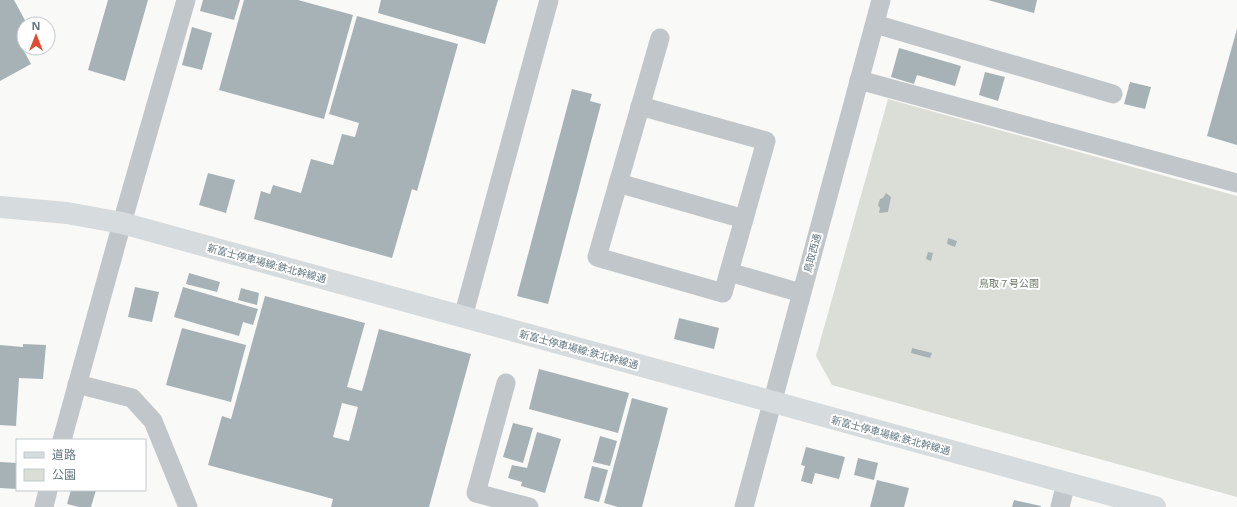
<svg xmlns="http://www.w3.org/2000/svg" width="1237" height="507" viewBox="0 0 1237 507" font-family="'Open Sans','Noto Sans JP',sans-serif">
  <rect width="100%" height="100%" fill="#f9f9f7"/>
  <polygon fill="#daded6" points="888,99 1237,196 1237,497 832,385 816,356"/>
  <g fill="#a7b2b6" fill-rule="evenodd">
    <polygon points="0,0 14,0 27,24 24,24 24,36 18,40 31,64 0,81"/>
    <polygon points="108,0 148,0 125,81 88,70"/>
    <polygon points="203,0 240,0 234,20 200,11"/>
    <polygon points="244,0 298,0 353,15 324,119 219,90"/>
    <polygon points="381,0 498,0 485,44 378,13"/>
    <polygon points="988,0 1037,0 1034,13"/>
    <polygon points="357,16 458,44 417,191 412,189 392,258 254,219 261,191 270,194 273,185 301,193 311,159 333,165 342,134 355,137 359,123 329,114"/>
    <polygon points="192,27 212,33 202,70 182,65"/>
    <polygon points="1237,29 1237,145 1207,136"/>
    <polygon points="899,48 961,66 955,86 917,75 914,84 891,77"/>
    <polygon points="985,72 1005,77 998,101 979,95"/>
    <polygon points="1130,82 1151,87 1145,109 1124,104"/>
    <polygon points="572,89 592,94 590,101 601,104 548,304 517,296"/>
    <polygon points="208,173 235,180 226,213 199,205"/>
    <polygon points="886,193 891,197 888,212 879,213 880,208 878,205 880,199 883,198"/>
    <polygon points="948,238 957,241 955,247 947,244"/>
    <polygon points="928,252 933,253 931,261 926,259"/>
    <polygon points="189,273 220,282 217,292 186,284"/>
    <polygon points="135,287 159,292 152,322 128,317"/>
    <polygon points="183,287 258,309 253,325 243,322 239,336 174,317"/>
    <polygon points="241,288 259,293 257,305 238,300"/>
    <path d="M265,296L365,323L347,387L362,391L379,329L471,354L429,507H331L333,499L208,465L222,416L231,419ZM342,403L358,407L349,441L333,437Z"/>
    <polygon points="679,318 719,328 714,349 674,339"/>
    <polygon points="182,328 246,345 231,402 166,385"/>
    <polygon points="23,344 46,345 43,379 19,378 16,426 0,425 0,345 23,347"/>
    <polygon points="912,348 932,353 930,358 911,353"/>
    <polygon points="539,369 629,393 618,433 529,409"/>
    <polygon points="632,398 668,408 642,507 618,507 604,503"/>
    <polygon points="513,423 533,428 523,463 503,457"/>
    <polygon points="537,432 561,439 545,493 521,486 522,482 508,478 512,465 527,468"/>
    <polygon points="600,436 617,441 610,466 593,462"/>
    <polygon points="806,447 845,457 839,479 815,473 812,484 801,481 805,466 801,465"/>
    <polygon points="858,458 878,463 874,480 854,475"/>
    <polygon points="0,462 17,463 17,489 0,488"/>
    <polygon points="592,466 608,470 599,502 584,498"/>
    <polygon points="877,480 909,488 904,507 870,507"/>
    <polygon points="71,490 96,490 91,507 79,507 67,504"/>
    <polygon points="1014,500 1041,506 1041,507 1012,507"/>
  </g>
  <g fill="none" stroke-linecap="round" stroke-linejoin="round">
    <g stroke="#c0c6c9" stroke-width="19">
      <polyline points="875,24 1113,94"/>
      <polyline points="660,38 597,257 723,293 729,272"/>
      <polyline points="859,80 1237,183"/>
      <polyline points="640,106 766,141 729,272 801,293"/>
      <polyline points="618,183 744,219"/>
      <polyline points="463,317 549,0"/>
      <polyline points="506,383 476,493 529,507"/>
      <polyline points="77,384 132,398 153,421 188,507"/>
      <polyline points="62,440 122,223 186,0"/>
      <polyline points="44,507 48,490"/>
      <polyline points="744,507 881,0"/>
      <polyline points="1060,507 1066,483"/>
    </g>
    <polyline stroke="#d6dbde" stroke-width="22" points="0,207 67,213 122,223 1155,507"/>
  </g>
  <g text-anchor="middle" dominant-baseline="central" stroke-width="4" stroke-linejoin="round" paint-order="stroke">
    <g font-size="10" fill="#657881" stroke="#fff">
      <text transform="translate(812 253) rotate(-75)">鳥取西通</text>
      <text transform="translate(267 263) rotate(15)">新富士停車場線:鉄北幹線通</text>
      <text transform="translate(579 349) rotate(15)">新富士停車場線:鉄北幹線通</text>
      <text transform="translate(891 435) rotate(15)">新富士停車場線:鉄北幹線通</text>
    </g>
    <g font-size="10" fill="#6a7a64" stroke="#fff">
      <text x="1009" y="283">鳥取７号公園</text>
    </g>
  </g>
  <rect x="16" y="439" width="130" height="52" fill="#ffffff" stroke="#c1c9cd"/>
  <rect x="24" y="452" width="20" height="6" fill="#d6dbde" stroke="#c1c9cd"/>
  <text x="52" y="459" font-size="12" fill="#657881">道路</text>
  <rect x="24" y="469" width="20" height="12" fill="#daded6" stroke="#c1c9cd"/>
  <text x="52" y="479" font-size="12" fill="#657881">公園</text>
  <g transform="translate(36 36)"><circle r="19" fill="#ffffff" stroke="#c1c9cd"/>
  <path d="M0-3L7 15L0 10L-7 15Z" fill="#df4b32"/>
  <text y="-6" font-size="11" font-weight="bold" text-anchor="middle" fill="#657881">N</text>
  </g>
</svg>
